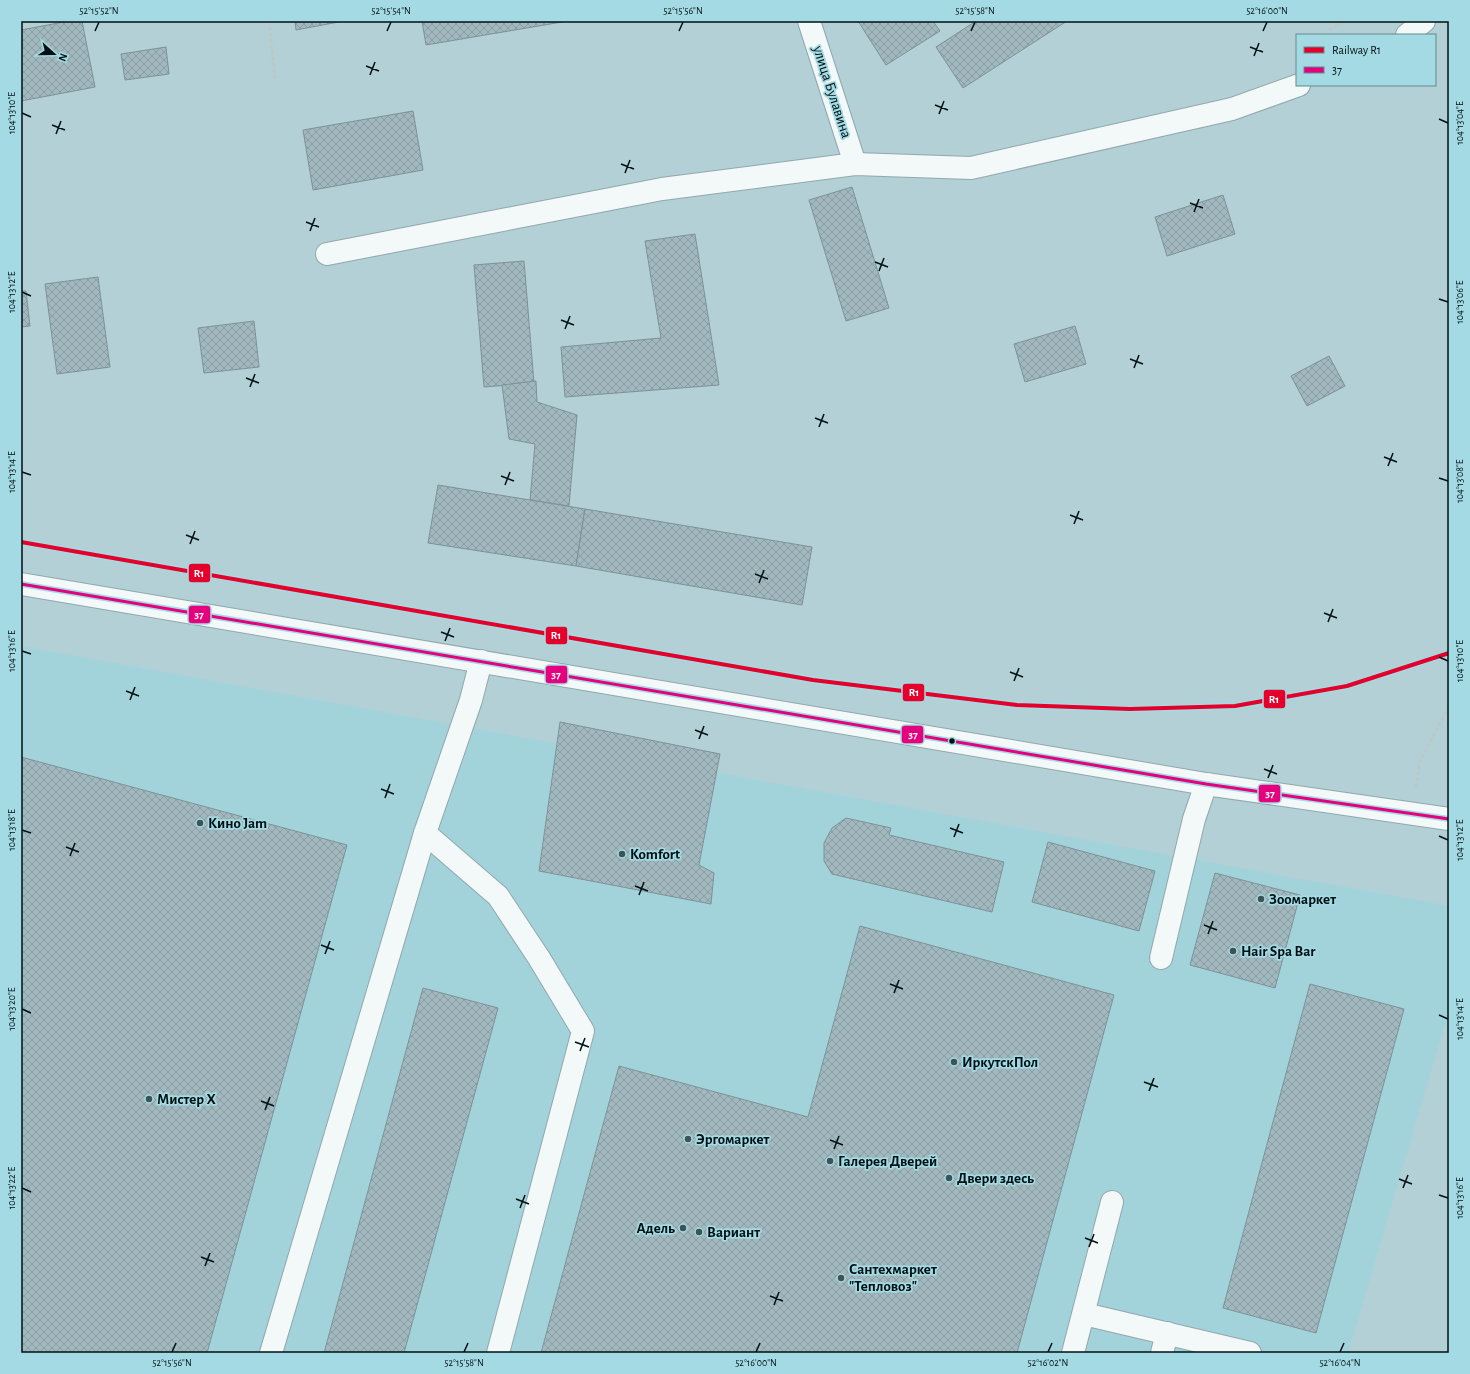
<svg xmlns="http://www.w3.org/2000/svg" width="1470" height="1374" viewBox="0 0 1470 1374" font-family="'Alegreya Sans',sans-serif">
  <defs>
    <pattern id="building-cross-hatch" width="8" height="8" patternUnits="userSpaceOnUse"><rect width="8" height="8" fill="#a1b8be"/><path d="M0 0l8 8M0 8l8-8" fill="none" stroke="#899da2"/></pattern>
  </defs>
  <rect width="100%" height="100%" fill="#b2d0d5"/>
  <polygon fill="#a2d3db" points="21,646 1449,906 1449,1010 1348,1353 21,1353"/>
  <g fill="url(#building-cross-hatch)" stroke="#7d9298">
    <polygon points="69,21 82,21 95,87 21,101 21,47 23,46 21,30"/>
    <polygon points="295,21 344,21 296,30"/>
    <polygon points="422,21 568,21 426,45"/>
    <polygon points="858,21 933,21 940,31 886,65"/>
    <polygon points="976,21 1067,21 963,88 936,47"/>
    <polygon points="166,47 169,74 125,80 121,54"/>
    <polygon points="413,111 423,170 313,190 303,130"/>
    <polygon points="852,187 889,308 846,321 809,200"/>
    <polygon points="1223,195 1235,234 1167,256 1155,217"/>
    <polygon points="695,234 719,385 565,397 561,347 661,338 645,241"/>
    <polygon points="524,261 534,383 484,387 474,265"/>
    <polygon points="98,277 110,367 57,374 45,284"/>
    <polygon points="21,291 26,291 30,326 21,327"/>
    <polygon points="254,321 259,367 204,373 198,328"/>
    <polygon points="1075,326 1086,364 1025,382 1014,344"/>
    <polygon points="1329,356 1345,386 1307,406 1291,376"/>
    <polygon points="536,381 537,402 577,415 569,506 530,500 535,444 509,439 502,385"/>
    <polygon points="438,485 585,509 576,566 428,543"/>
    <polygon points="585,509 812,547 802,605 576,566"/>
    <polygon points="560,722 720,754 699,865 714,873 711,904 539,871"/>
    <polygon points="21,757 347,845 207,1353 21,1353"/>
    <polygon points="846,818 891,828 889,835 1004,862 992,912 832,874 824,861 824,843 832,828"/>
    <polygon points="1048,842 1155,871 1139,931 1032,902"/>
    <polygon points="1215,873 1300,895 1275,988 1190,965"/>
    <polygon points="860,926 1114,995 1017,1353 541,1353 619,1066 808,1117"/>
    <polygon points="1310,984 1404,1009 1316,1333 1223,1308"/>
    <polygon points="423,988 498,1008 404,1353 324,1353"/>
  </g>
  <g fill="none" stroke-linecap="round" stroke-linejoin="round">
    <defs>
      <g id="minor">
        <polyline points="809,21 855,164"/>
        <polyline points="1407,35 1424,21"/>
        <polyline points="327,254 662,189 855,164 971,168 1232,109 1299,85"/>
        <polyline points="481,661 471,700 425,833 498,896 539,958 583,1031 498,1353"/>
        <polyline points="1161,958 1194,819 1206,784"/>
        <polyline points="1084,1314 1250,1353"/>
        <polyline points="271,1353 425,833"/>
        <polyline points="1073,1353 1112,1202"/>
        <polyline points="1162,1353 1167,1333"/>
      </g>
      <polyline id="major" points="21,584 1206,784 1449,819"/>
    </defs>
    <use href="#minor" stroke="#91a8ac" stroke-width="24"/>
    <use href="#major" stroke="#91a8ac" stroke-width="24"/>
    <g stroke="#bec7c8" stroke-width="2.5" stroke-dasharray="4 2" stroke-linecap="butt">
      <polyline points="269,21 275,80"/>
      <polyline points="1329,30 1345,21"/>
      <polyline points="1416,787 1420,761 1449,707"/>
    </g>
    <use href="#minor" stroke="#f3f8f9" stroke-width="22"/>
    <use href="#major" stroke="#f3f8f9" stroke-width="22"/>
    <defs>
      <polyline id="bus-1" points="21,584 1206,784 1449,819"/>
    </defs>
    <use href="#bus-1" stroke="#a4dae3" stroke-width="6"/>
    <use href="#bus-1" stroke="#e5007d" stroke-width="3"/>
    <defs>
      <polyline id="rail-1" points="21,542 813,680 1017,705 1130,709 1235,706 1347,686 1449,653"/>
    </defs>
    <use href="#rail-1" stroke="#a4dae3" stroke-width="7"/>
    <use href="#rail-1" stroke="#e4002b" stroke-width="4"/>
  </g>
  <path fill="none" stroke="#001013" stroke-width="1.5" d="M95,31L99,22M387,31L391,22M679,31L683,22M971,31L975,22M1263,31L1267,22M1250,47L1263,52M1254,56L1259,43M366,66L379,71M370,75L375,62M935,105L948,110M22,113L31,117M939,114L944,101M1439,119L1448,123M52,125L65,130M56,134L61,121M621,164L634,169M625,173L630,160M1190,203L1203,208M1194,212L1199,199M306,222L319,227M310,231L315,218M875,262L888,267M879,271L884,258M22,292L31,296M1439,299L1448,302M561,320L574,325M565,329L570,316M1130,359L1143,364M1134,368L1139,355M246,378L259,383M250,387L255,374M815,418L828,423M819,427L824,414M1384,457L1397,462M1388,466L1393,453M22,472L31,475M501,476L514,481M1439,478L1448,481M505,485L510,472M1070,515L1083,520M1074,524L1079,511M186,535L199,540M190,544L195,531M755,574L768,579M759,583L764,570M1324,613L1337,618M1328,622L1333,609M441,632L454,637M445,641L450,628M22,651L31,654M1439,657L1448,661M1010,672L1023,677M1014,681L1019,668M126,691L139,696M130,700L135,687M695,730L708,735M699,739L704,726M1264,769L1277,774M1268,778L1273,765M381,789L394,794M385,798L390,784M950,828L963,833M22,830L31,833M1439,836L1448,840M954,837L959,824M66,847L79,852M70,856L75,843M635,886L648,891M639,895L644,882M1204,925L1217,930M1208,934L1213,921M321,945L334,950M325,954L330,941M890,984L903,989M894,993L899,980M22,1009L31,1013M1439,1015L1448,1019M575,1042L589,1047M580,1051L585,1038M1144,1082L1158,1087M1149,1091L1154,1078M261,1101L274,1106M265,1110L270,1097M830,1140L843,1145M834,1149L839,1136M1399,1179L1412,1184M22,1188L31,1192M1403,1188L1408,1175M1439,1195L1448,1198M516,1199L529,1204M520,1208L525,1195M1085,1238L1098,1243M1089,1247L1094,1234M201,1257L214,1262M205,1266L210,1253M770,1296L783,1301M774,1305L779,1292M172,1352L176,1343M464,1352L468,1343M756,1352L760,1343M1048,1352L1052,1343M1340,1352L1344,1343"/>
  <circle fill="#001013" stroke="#a4dae3" stroke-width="1.5" cx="952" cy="741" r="3.5"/>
  <g fill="#3e5357" stroke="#a4dae3" stroke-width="1.5">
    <circle cx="200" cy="823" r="4"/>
    <circle cx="622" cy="854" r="4"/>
    <circle cx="1261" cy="899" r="4"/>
    <circle cx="1233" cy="951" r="4"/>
    <circle cx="954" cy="1062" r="4"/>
    <circle cx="149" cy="1099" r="4"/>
    <circle cx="688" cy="1139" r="4"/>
    <circle cx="830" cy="1161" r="4"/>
    <circle cx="949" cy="1178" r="4"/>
    <circle cx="683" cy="1228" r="4"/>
    <circle cx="699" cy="1232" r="4"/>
    <circle cx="841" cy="1278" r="4"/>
  </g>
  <g text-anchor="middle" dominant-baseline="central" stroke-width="3.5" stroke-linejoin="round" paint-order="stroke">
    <g font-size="15" fill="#001013" stroke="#a4dae3">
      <text transform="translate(832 92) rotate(72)">улица Булавина</text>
    </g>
    <g font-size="15" font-weight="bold" fill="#001013" stroke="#a4dae3" text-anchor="start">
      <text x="208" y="823">Кино Jam</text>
      <text x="630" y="854">Komfort</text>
      <text x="1269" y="899">Зоомаркет</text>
      <text x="1241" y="951">Hair Spa Bar</text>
      <text x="962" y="1062">ИркутскПол</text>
      <text x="157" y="1099">Мистер Х</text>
      <text x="696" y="1139">Эргомаркет</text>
      <text x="838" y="1161">Галерея Дверей</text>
      <text x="957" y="1178">Двери здесь</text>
      <text x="675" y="1228" text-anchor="end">Адель</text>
      <text x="707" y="1232">Вариант</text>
      <text x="849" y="1269">Сантехмаркет<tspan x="849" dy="17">"Тепловоз"</tspan></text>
    </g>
  </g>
  <g stroke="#a4dae3" stroke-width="1.5">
    <rect x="188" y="563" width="23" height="20" rx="4" fill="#e4002b"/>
    <rect x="188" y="605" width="23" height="19" rx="4" fill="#e5007d"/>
    <rect x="545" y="626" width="23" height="19" rx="4" fill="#e4002b"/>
    <rect x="545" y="665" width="23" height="19" rx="4" fill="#e5007d"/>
    <rect x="902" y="683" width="23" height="19" rx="4" fill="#e4002b"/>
    <rect x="1263" y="689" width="23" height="20" rx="4" fill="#e4002b"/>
    <rect x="901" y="725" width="23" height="19" rx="4" fill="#e5007d"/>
    <rect x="1258" y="784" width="23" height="19" rx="4" fill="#e5007d"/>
  </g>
  <g font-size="11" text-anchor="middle" font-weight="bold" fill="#fff">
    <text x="199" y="577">R1</text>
    <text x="199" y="618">37</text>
    <text x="556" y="639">R1</text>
    <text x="556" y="678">37</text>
    <text x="914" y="696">R1</text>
    <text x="1274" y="703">R1</text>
    <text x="913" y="738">37</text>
    <text x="1270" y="797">37</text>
  </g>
  <rect width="1470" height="1374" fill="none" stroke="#a4dae3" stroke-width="44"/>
  <rect x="1296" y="34" width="140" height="52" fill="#a4dae3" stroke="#628990"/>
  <rect x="1304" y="47" width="20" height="6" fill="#e4002b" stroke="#628990"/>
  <text x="1332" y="54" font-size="12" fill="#001013">Railway R1</text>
  <rect x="1304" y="67" width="20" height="6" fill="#e5007d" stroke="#628990"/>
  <text x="1332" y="74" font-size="12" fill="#001013">37</text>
  <g transform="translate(54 54) rotate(111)" stroke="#a4dae3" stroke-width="3" paint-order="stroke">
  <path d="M0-3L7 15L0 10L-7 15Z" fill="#001013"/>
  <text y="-6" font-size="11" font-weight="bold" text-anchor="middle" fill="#001013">N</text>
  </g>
  <rect x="22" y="22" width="1426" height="1330" fill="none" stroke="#001013" stroke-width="1.5"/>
  <g font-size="10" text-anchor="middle" fill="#001013">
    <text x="99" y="14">52°15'52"N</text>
    <text x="391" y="14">52°15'54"N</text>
    <text x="683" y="14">52°15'56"N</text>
    <text x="975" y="14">52°15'58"N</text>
    <text x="1267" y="14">52°16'00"N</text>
    <text transform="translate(11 113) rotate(-90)" y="4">104°13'10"E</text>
    <text transform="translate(1459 123) rotate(-90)" y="4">104°13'04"E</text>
    <text transform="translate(11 292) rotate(-90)" y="4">104°13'12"E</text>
    <text transform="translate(1459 302) rotate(-90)" y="4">104°13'06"E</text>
    <text transform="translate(11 472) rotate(-90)" y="4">104°13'14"E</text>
    <text transform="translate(1459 481) rotate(-90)" y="4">104°13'08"E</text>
    <text transform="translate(11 651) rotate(-90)" y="4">104°13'16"E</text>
    <text transform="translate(1459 661) rotate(-90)" y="4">104°13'10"E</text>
    <text transform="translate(11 830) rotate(-90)" y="4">104°13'18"E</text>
    <text transform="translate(1459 840) rotate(-90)" y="4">104°13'12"E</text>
    <text transform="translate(11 1009) rotate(-90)" y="4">104°13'20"E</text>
    <text transform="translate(1459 1019) rotate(-90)" y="4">104°13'14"E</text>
    <text transform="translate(11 1188) rotate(-90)" y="4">104°13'22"E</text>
    <text transform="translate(1459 1198) rotate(-90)" y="4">104°13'16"E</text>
    <text x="172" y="1366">52°15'56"N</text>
    <text x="464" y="1366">52°15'58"N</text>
    <text x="756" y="1366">52°16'00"N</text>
    <text x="1048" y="1366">52°16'02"N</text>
    <text x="1340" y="1366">52°16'04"N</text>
  </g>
</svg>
